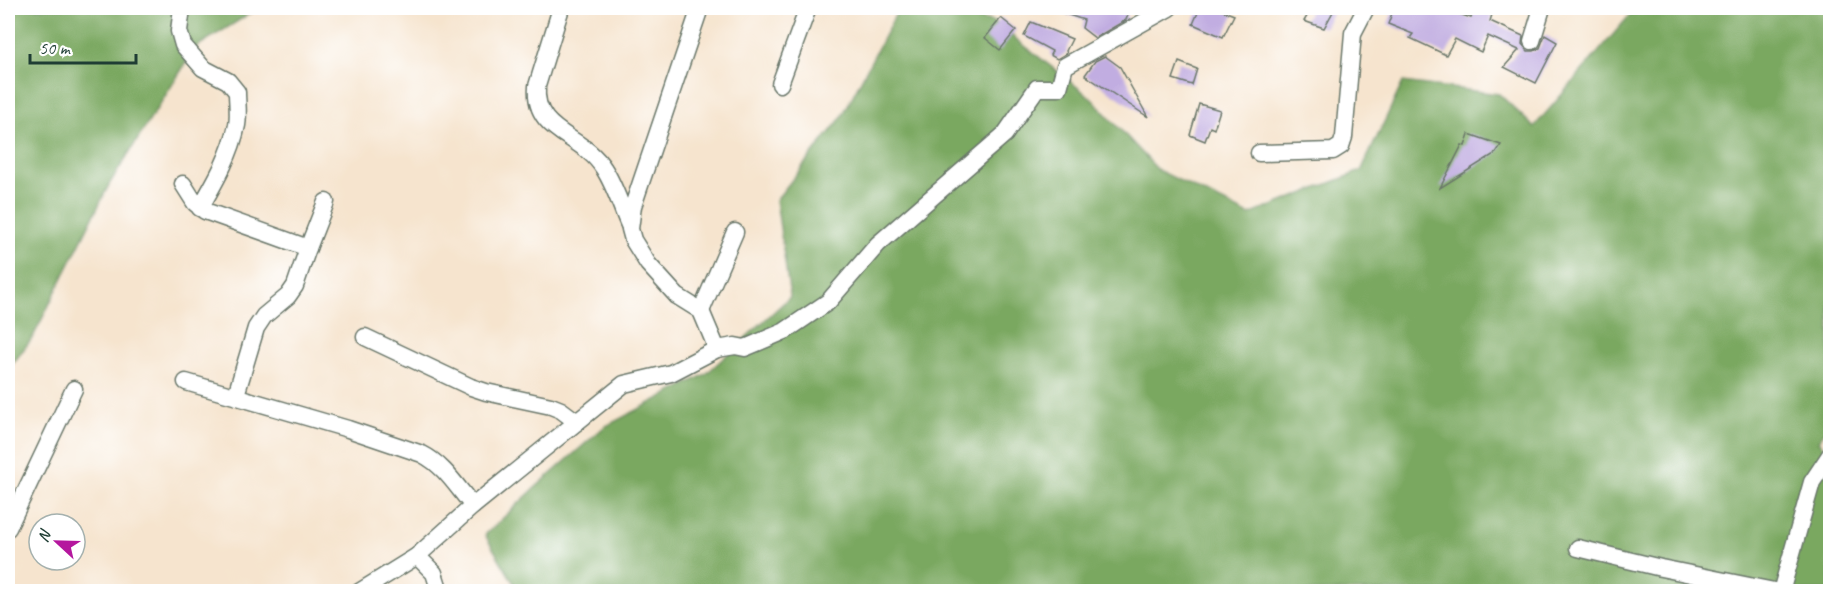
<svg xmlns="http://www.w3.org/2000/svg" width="1838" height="599" viewBox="0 0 1838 599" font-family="Caveat,sans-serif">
  <rect width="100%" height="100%" fill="#fff"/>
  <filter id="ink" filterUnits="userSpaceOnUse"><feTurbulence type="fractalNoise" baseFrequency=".0167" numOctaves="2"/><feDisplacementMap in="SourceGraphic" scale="12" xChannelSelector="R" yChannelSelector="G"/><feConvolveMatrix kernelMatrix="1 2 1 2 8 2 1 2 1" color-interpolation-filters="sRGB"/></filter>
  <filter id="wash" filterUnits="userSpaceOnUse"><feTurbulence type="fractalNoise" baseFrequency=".008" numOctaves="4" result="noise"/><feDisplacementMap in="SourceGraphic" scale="24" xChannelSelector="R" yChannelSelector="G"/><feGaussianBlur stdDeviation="1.35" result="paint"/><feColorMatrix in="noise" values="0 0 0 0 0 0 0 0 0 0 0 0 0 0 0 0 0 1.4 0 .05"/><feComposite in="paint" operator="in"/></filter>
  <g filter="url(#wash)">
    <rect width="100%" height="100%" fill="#f6e4ce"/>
    <g fill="#7aa861" stroke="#4c724a" stroke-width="1.5">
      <polygon points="8,8 259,8 196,47 110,183 33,337 8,370"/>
      <polygon points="899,8 923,8 993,21 1090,97 1158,170 1249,215 1361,171 1403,82 1499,94 1534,127 1629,16 1645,8 1830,8 1830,425 1818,441 1830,455 1830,591 519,592 485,535 536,487 604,427 706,374 790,297 776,200 841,118"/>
    </g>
    <g id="blocks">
      <g fill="#c1ade1">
        <polygon points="1053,8 1102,8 1128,14 1126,20 1095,38 1082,28 1084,20 1053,10"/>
        <polygon points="1200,8 1216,8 1234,15 1223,37 1193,24"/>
        <polygon points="1312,8 1335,8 1324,28 1304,21"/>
        <polygon points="1394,8 1441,8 1471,18 1475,8 1494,8 1490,21 1523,36 1522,44 1528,51 1534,51 1540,48 1545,35 1557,42 1536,83 1504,67 1519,50 1488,36 1481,52 1455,39 1446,55 1410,38 1413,34 1388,24"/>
        <polygon points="1001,18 1016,30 1000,50 985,38"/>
        <polygon points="1031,22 1072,39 1066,51 1067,53 1057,59 1050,55 1052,51 1024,36"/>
        <polygon points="1105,56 1120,67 1148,117 1085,75 1095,61"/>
        <polygon points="1179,62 1197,69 1192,85 1173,79"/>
        <polygon points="1199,104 1220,110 1214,129 1210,127 1205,141 1190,135"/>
        <polygon points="1469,134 1501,145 1496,153 1440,188 1462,145 1465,146"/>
      </g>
    </g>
  </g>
  <g filter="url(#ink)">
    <use href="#blocks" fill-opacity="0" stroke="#6a776a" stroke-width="1.5"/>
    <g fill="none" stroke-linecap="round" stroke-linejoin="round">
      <defs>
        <g id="street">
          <path d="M182,8L179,31L183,45L203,68L228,81L237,92C237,102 239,114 237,125C231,155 215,182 200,208"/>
          <path d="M561,8L537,86C533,134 583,134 604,169C615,186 621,207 629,225"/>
          <polyline points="700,8 633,206 630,229 633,240 648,264 677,296 701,311 717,349"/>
          <polyline points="1532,41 1542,8"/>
          <polyline points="780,84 808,8"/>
          <polyline points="1259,153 1333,151 1341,146 1344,137 1353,33 1366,8"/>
          <polyline points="183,184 195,203 205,211 308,248 295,286 288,296 264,316 256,328 236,395"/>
          <polyline points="308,248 326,202"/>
          <polyline points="701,311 735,232"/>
          <polyline points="365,337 471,387 486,392 551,406 561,410 577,422"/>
          <path d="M186,382L348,429L422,454C444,465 457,487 473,506"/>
          <polyline points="8,528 74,389"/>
          <polyline points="1578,548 1661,568 1779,592"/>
          <polyline points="417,556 434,573 440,592"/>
          <polyline points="359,592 417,556 473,506 624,384 671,373 717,349 735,346 745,348 785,331 828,302 878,244 1005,134 1037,88 1059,88 1065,66 1169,8"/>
          <polyline points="1781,592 1812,482 1830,455"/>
        </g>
      </defs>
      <use href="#street" stroke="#6a776a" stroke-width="19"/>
      <use href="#street" stroke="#fff" stroke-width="16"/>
    </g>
  </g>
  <rect width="1838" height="599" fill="none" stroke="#fff" stroke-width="30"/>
  <g transform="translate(57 542) rotate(292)"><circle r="28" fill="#ffffff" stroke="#a5b1ae" stroke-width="1.5"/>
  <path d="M0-4.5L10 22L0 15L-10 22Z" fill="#b5179e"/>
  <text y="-9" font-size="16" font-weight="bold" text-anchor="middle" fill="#1f3d34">N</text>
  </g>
  <path d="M30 54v9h106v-9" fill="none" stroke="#1f3d34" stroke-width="3"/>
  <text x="39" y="54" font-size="18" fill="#1f3d34" stroke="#ffffff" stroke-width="4.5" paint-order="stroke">50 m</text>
</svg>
